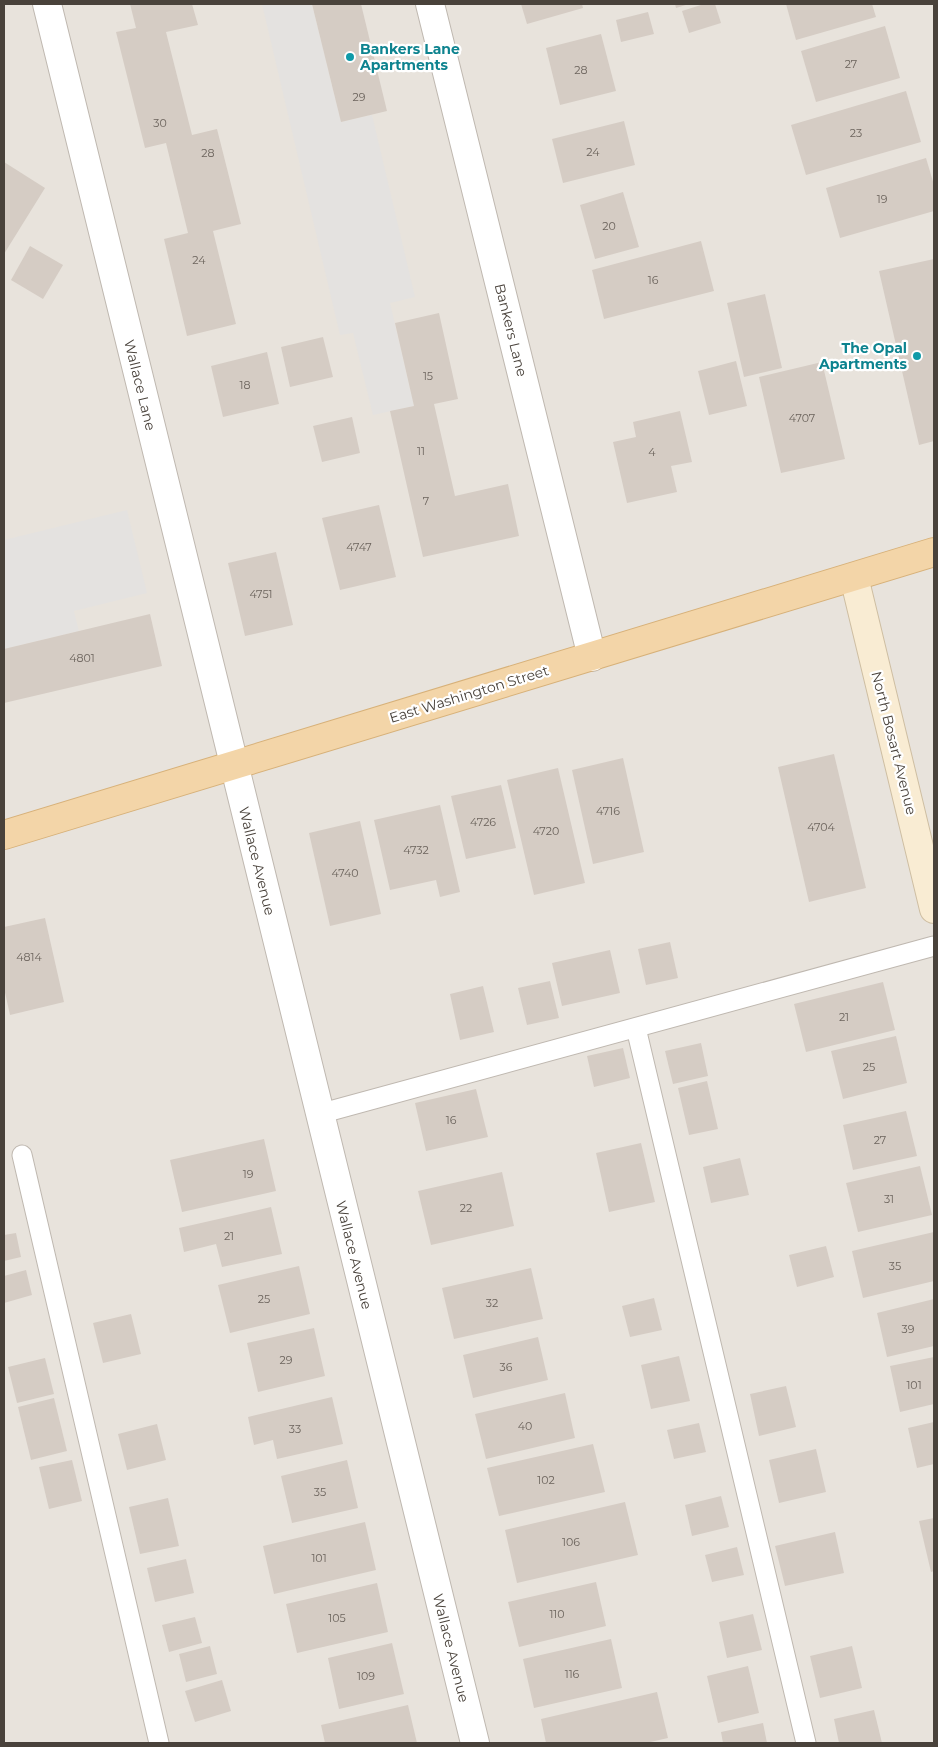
<svg xmlns="http://www.w3.org/2000/svg" width="938" height="1747" viewBox="0 0 938 1747" font-family="Montserrat,sans-serif">
  <rect width="100%" height="100%" fill="#f5f2ed"/>
  <rect fill="#e8e3dc" x="4" y="4" width="930" height="1739"/>
  <g fill="#e4e2e0">
    <polygon points="262,4 312,4 341,122 372,115 415,297 390,303 414,406 373,415 353,333 340,335"/>
    <polygon points="127,510 147,593 74,611 79,631 4,649 4,540"/>
  </g>
  <g fill="#d5ccc4">
    <polygon points="130,4 192,4 198,25 166,32 192,135 217,129 241,224 213,231 236,324 187,336 164,239 188,233 166,143 145,148 116,32 136,28"/>
    <polygon points="312,4 361,4 387,111 341,122"/>
    <polygon points="521,4 582,4 583,8 527,24"/>
    <polygon points="675,4 689,4 676,8"/>
    <polygon points="704,4 715,4 721,23 689,33 682,11"/>
    <polygon points="786,4 872,4 876,17 796,40"/>
    <polygon points="648,12 654,34 621,42 616,20"/>
    <polygon points="885,26 900,78 816,102 801,51"/>
    <polygon points="601,34 616,91 560,105 546,48"/>
    <polygon points="906,91 921,142 806,175 791,125"/>
    <polygon points="624,121 635,165 563,183 552,139"/>
    <polygon points="926,158 934,185 934,211 840,238 826,188"/>
    <polygon points="4,162 45,188 4,254"/>
    <polygon points="623,192 639,247 595,259 580,205"/>
    <polygon points="701,241 714,291 604,319 592,270"/>
    <polygon points="30,246 63,265 43,299 11,280"/>
    <polygon points="934,259 934,441 919,445 879,271"/>
    <polygon points="765,294 782,368 744,377 727,303"/>
    <polygon points="439,313 458,399 434,404 455,496 508,484 519,536 423,557 390,411 414,406 395,323"/>
    <polygon points="323,337 333,377 290,387 281,347"/>
    <polygon points="267,352 279,404 223,417 211,366"/>
    <polygon points="736,361 747,406 709,415 698,371"/>
    <polygon points="822,362 845,459 781,473 759,377"/>
    <polygon points="680,411 692,462 671,466 677,492 627,503 613,442 636,437 633,422"/>
    <polygon points="352,417 360,453 322,462 313,426"/>
    <polygon points="379,505 396,577 340,590 322,518"/>
    <polygon points="276,552 293,625 245,636 228,563"/>
    <polygon points="150,614 162,666 4,703 4,649"/>
    <polygon points="834,754 866,888 809,902 778,767"/>
    <polygon points="623,758 644,852 593,864 572,770"/>
    <polygon points="558,768 585,883 534,895 507,780"/>
    <polygon points="501,785 516,848 466,859 451,796"/>
    <polygon points="440,805 460,892 440,897 436,880 390,890 374,820"/>
    <polygon points="360,821 381,914 330,926 309,833"/>
    <polygon points="45,918 64,1002 10,1015 4,988 4,927"/>
    <polygon points="670,942 678,978 646,985 638,949"/>
    <polygon points="610,950 620,993 562,1006 552,963"/>
    <polygon points="550,981 559,1018 527,1025 518,988"/>
    <polygon points="883,982 895,1030 806,1052 794,1004"/>
    <polygon points="483,986 494,1032 460,1040 450,994"/>
    <polygon points="896,1036 907,1083 843,1099 831,1051"/>
    <polygon points="701,1043 708,1076 673,1084 665,1051"/>
    <polygon points="623,1048 630,1078 594,1087 587,1056"/>
    <polygon points="707,1081 718,1129 689,1135 678,1088"/>
    <polygon points="476,1089 488,1137 426,1151 415,1103"/>
    <polygon points="906,1111 917,1156 853,1170 843,1125"/>
    <polygon points="264,1139 276,1191 182,1212 170,1160"/>
    <polygon points="641,1143 655,1202 609,1212 596,1153"/>
    <polygon points="740,1158 749,1195 711,1203 703,1167"/>
    <polygon points="920,1166 932,1215 858,1232 846,1183"/>
    <polygon points="502,1172 514,1226 431,1245 418,1191"/>
    <polygon points="271,1207 282,1254 222,1267 216,1244 184,1252 179,1228"/>
    <polygon points="934,1232 934,1281 863,1298 852,1251"/>
    <polygon points="16,1233 21,1257 4,1261 4,1235"/>
    <polygon points="826,1246 834,1277 797,1287 789,1255"/>
    <polygon points="299,1266 310,1314 230,1333 218,1285"/>
    <polygon points="531,1268 543,1319 454,1339 442,1288"/>
    <polygon points="26,1270 32,1295 4,1303 4,1276"/>
    <polygon points="654,1298 662,1330 630,1337 622,1306"/>
    <polygon points="934,1299 934,1346 887,1357 877,1313"/>
    <polygon points="131,1314 141,1354 103,1363 93,1323"/>
    <polygon points="314,1328 325,1376 258,1392 247,1343"/>
    <polygon points="538,1337 548,1380 473,1398 463,1355"/>
    <polygon points="679,1356 690,1401 651,1409 641,1365"/>
    <polygon points="934,1357 934,1404 900,1412 890,1366"/>
    <polygon points="45,1358 54,1394 17,1403 8,1367"/>
    <polygon points="786,1386 796,1427 759,1436 750,1394"/>
    <polygon points="565,1393 575,1438 486,1459 475,1414"/>
    <polygon points="332,1397 343,1444 277,1459 273,1440 254,1445 248,1417"/>
    <polygon points="54,1398 67,1451 31,1460 18,1407"/>
    <polygon points="934,1422 934,1464 917,1468 908,1428"/>
    <polygon points="699,1423 706,1452 674,1459 667,1430"/>
    <polygon points="157,1424 166,1460 127,1470 118,1434"/>
    <polygon points="593,1444 605,1492 499,1516 487,1468"/>
    <polygon points="816,1449 826,1492 779,1503 769,1460"/>
    <polygon points="72,1460 82,1501 49,1509 39,1467"/>
    <polygon points="347,1460 358,1508 292,1523 281,1476"/>
    <polygon points="721,1496 729,1527 692,1536 685,1505"/>
    <polygon points="168,1498 179,1546 140,1554 129,1507"/>
    <polygon points="625,1502 638,1555 517,1583 505,1530"/>
    <polygon points="934,1518 934,1571 931,1572 919,1521"/>
    <polygon points="365,1522 376,1570 274,1594 263,1546"/>
    <polygon points="835,1532 844,1573 785,1586 775,1546"/>
    <polygon points="737,1547 744,1575 712,1582 705,1555"/>
    <polygon points="186,1559 194,1593 155,1602 147,1568"/>
    <polygon points="596,1582 606,1626 519,1647 508,1602"/>
    <polygon points="377,1583 388,1632 297,1653 286,1604"/>
    <polygon points="753,1614 762,1650 727,1658 719,1622"/>
    <polygon points="195,1617 202,1643 169,1652 162,1625"/>
    <polygon points="611,1639 622,1688 534,1708 523,1659"/>
    <polygon points="392,1643 404,1694 339,1709 328,1658"/>
    <polygon points="210,1646 217,1674 186,1682 179,1654"/>
    <polygon points="852,1646 862,1688 820,1698 810,1656"/>
    <polygon points="748,1666 759,1713 718,1723 707,1676"/>
    <polygon points="222,1680 231,1711 195,1722 185,1691"/>
    <polygon points="657,1692 668,1738 646,1743 546,1743 541,1719"/>
    <polygon points="408,1705 417,1743 325,1743 321,1725"/>
    <polygon points="874,1710 882,1743 839,1743 834,1719"/>
    <polygon points="763,1723 767,1743 723,1743 721,1732"/>
  </g>
  <g fill="none" stroke-linecap="round" stroke-linejoin="round">
    <defs>
      <g id="lane">
        <polyline points="636,1028 806,1743"/>
        <polyline points="319,1114 934,946"/>
        <polyline points="22,1155 159,1743"/>
      </g>
      <g id="street">
        <polyline points="47,4 475,1743"/>
        <polyline points="430,4 592,657"/>
      </g>
      <polyline id="secondary" points="854,577 934,909"/>
      <polyline id="primary" points="4,835 934,552"/>
    </defs>
    <use href="#lane" stroke="#bfb8b0" stroke-width="21"/>
    <use href="#street" stroke="#bfb8b0" stroke-width="30"/>
    <use href="#secondary" stroke="#cebea2" stroke-width="30"/>
    <use href="#primary" stroke="#d7b179" stroke-width="30"/>
    <use href="#lane" stroke="#fff" stroke-width="19"/>
    <use href="#street" stroke="#fff" stroke-width="28"/>
    <use href="#secondary" stroke="#f9ecd3" stroke-width="28"/>
    <use href="#primary" stroke="#f3d5a8" stroke-width="28"/>
  </g>
  <g fill="#0f9aa8" stroke="#fff" stroke-width="2">
    <circle cx="350" cy="57" r="5"/>
    <circle cx="917" cy="356" r="5"/>
  </g>
  <g text-anchor="middle" dominant-baseline="central" stroke-width="4.5" stroke-linejoin="round" paint-order="stroke">
    <g font-size="11" fill="#6c645d">
      <text x="851" y="64">27</text>
      <text x="581" y="70">28</text>
      <text x="359" y="97">29</text>
      <text x="160" y="123">30</text>
      <text x="856" y="133">23</text>
      <text x="593" y="152">24</text>
      <text x="208" y="153">28</text>
      <text x="882" y="199">19</text>
      <text x="609" y="226">20</text>
      <text x="199" y="260">24</text>
      <text x="653" y="280">16</text>
      <text x="428" y="376">15</text>
      <text x="245" y="385">18</text>
      <text x="802" y="418">4707</text>
      <text x="421" y="451">11</text>
      <text x="652" y="452">4</text>
      <text x="426" y="501">7</text>
      <text x="359" y="547">4747</text>
      <text x="261" y="594">4751</text>
      <text x="82" y="658">4801</text>
      <text x="608" y="811">4716</text>
      <text x="483" y="822">4726</text>
      <text x="821" y="827">4704</text>
      <text x="546" y="831">4720</text>
      <text x="416" y="850">4732</text>
      <text x="345" y="873">4740</text>
      <text x="29" y="957">4814</text>
      <text x="844" y="1017">21</text>
      <text x="869" y="1067">25</text>
      <text x="451" y="1120">16</text>
      <text x="880" y="1140">27</text>
      <text x="248" y="1174">19</text>
      <text x="889" y="1199">31</text>
      <text x="466" y="1208">22</text>
      <text x="229" y="1236">21</text>
      <text x="895" y="1266">35</text>
      <text x="264" y="1299">25</text>
      <text x="492" y="1303">32</text>
      <text x="908" y="1329">39</text>
      <text x="286" y="1360">29</text>
      <text x="506" y="1367">36</text>
      <text x="914" y="1385">101</text>
      <text x="525" y="1426">40</text>
      <text x="295" y="1429">33</text>
      <text x="546" y="1480">102</text>
      <text x="320" y="1492">35</text>
      <text x="571" y="1542">106</text>
      <text x="319" y="1558">101</text>
      <text x="557" y="1614">110</text>
      <text x="337" y="1618">105</text>
      <text x="572" y="1674">116</text>
      <text x="366" y="1676">109</text>
    </g>
    <g font-size="14" font-weight="bold" fill="#0d838f" stroke="#fff" text-anchor="start">
      <text x="360" y="49">Bankers Lane<tspan x="360" dy="16">Apartments</tspan></text>
      <text x="907" y="348" text-anchor="end">The Opal<tspan x="907" dy="16">Apartments</tspan></text>
    </g>
    <g font-size="14" fill="#49423b" stroke="#fff">
      <text transform="translate(511 330) rotate(76)">Bankers Lane</text>
      <text transform="translate(140 385) rotate(76)">Wallace Lane</text>
      <text transform="translate(469 694) rotate(-17)">East Washington Street</text>
      <text transform="translate(894 743) rotate(76)">North Bosart Avenue</text>
      <text transform="translate(257 861) rotate(76)">Wallace Avenue</text>
      <text transform="translate(354 1255) rotate(76)">Wallace Avenue</text>
      <text transform="translate(451 1648) rotate(76)">Wallace Avenue</text>
    </g>
  </g>
  <rect width="938" height="1747" fill="none" stroke="#49423b" stroke-width="10"/>
</svg>
